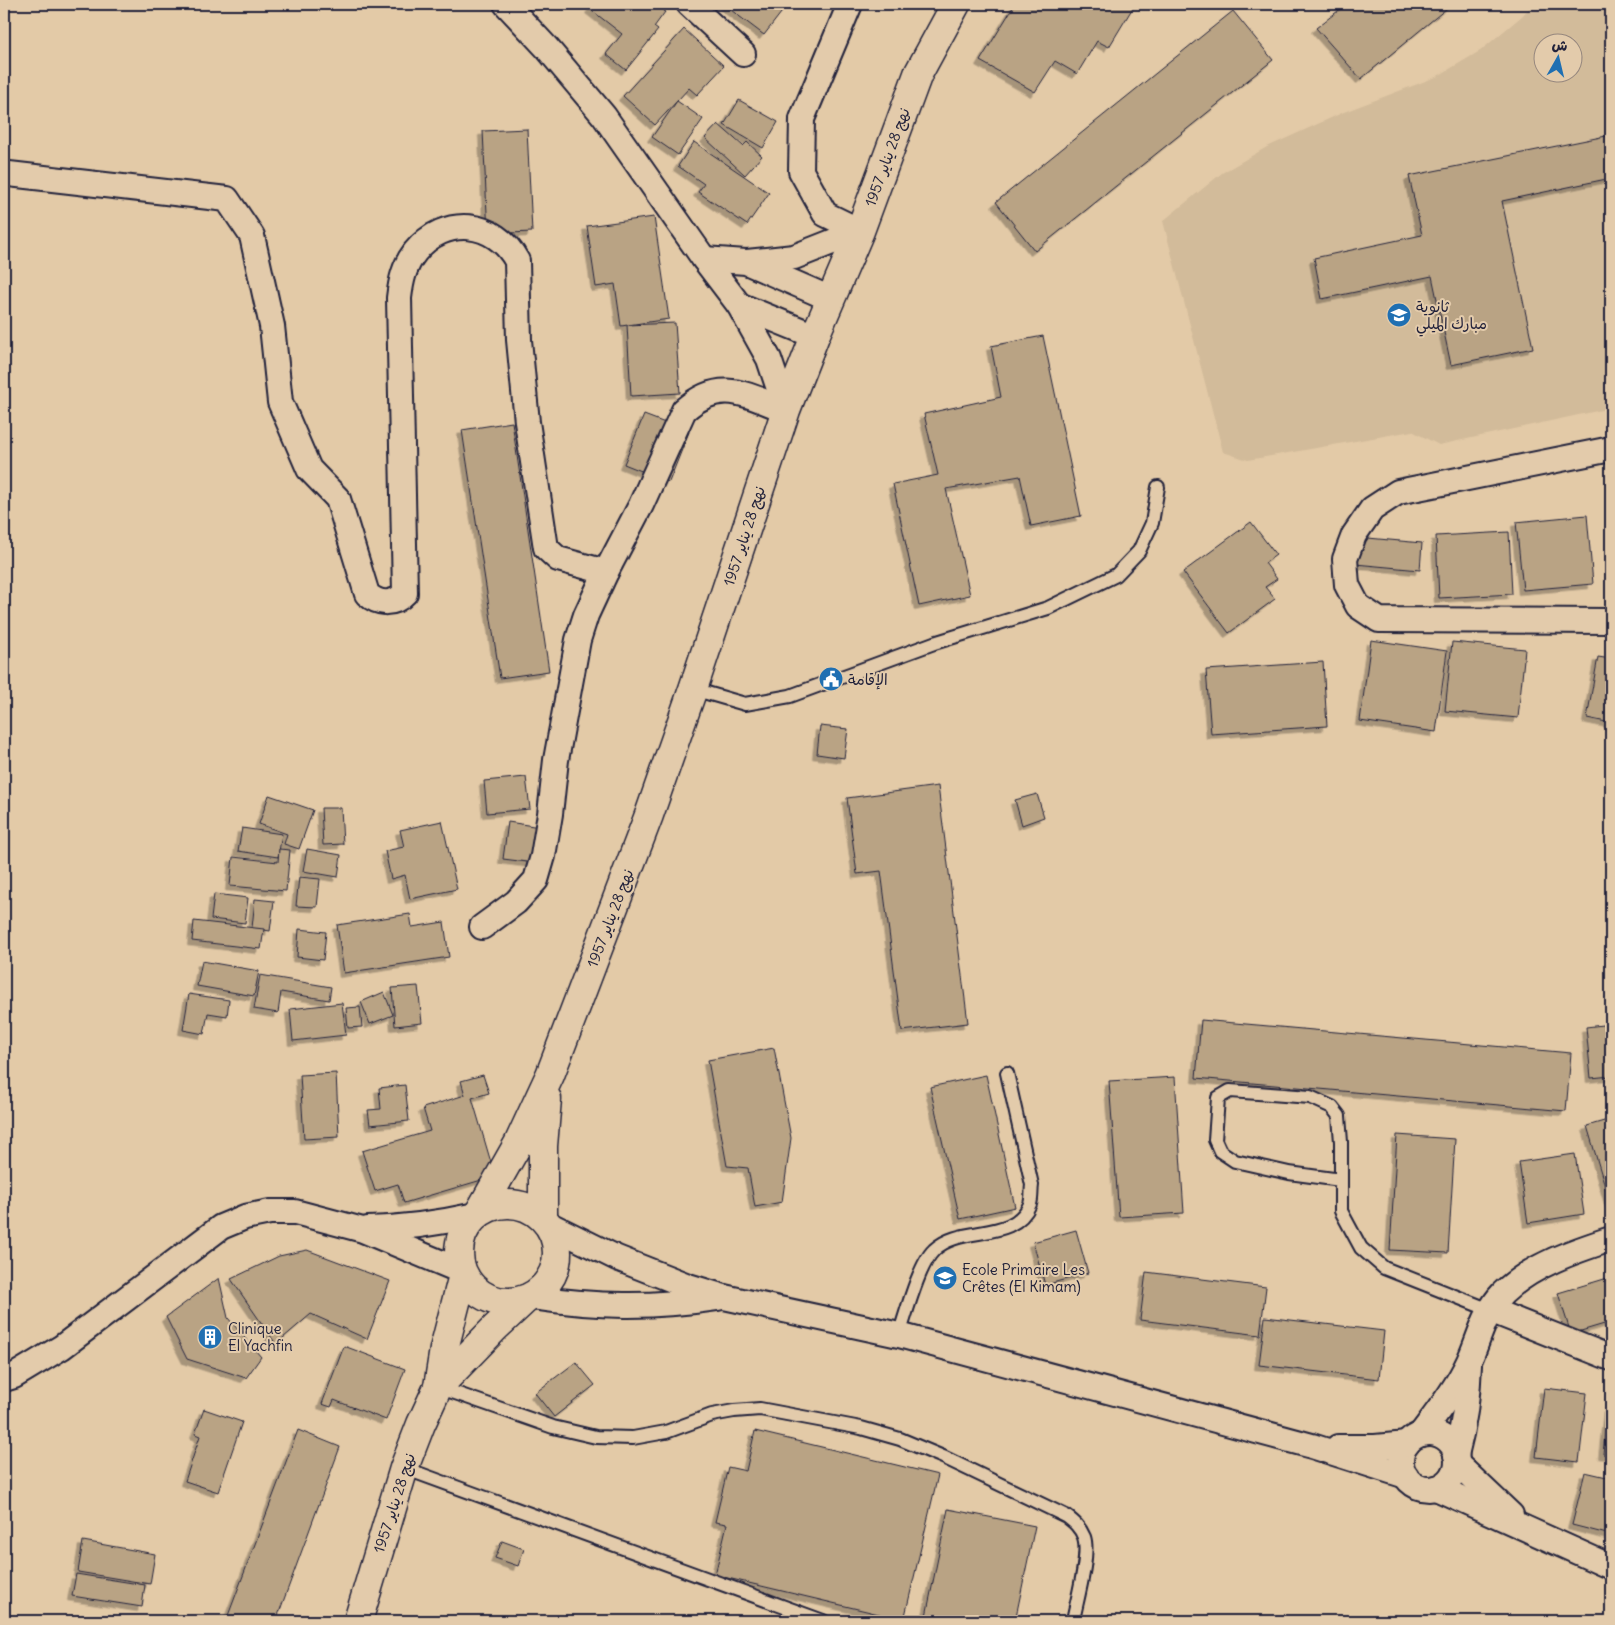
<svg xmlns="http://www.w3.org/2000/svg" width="1615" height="1625" viewBox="0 0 1615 1625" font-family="Delius,'Playpen Sans Arabic',sans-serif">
  <defs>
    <filter id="shadow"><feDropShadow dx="-4.5" dy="4.5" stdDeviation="0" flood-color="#0004"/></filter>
  </defs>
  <rect width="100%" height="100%" fill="#e3caa7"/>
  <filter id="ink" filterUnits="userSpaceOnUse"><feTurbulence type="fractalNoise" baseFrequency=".02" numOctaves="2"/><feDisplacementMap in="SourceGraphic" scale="10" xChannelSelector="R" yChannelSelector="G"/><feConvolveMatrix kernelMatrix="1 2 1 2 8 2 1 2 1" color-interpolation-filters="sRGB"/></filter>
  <g filter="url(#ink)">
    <path fill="#d2bb9a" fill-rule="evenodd" d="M1533,4H1611V408L1439,445L1412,431L1248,460L1223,452L1163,221L1222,173L1267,147L1344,112L1436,77L1480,51L1522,16ZM1542,42H1572V72H1542Z"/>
    <g fill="#b9a384" stroke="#22223b" filter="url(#shadow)">
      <polygon points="594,4 655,4 665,12 654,27 658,30 626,70 606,54 622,34 590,9"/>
      <polygon points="723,4 788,4 764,35"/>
      <polygon points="1015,4 1135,4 1109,47 1097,41 1077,74 1055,61 1035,92 980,61"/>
      <polygon points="1347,4 1452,4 1361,79 1316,28"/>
      <polygon points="1233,11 1273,60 1035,251 996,202"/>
      <polygon points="684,29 724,66 697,95 689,88 655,125 623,96"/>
      <polygon points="739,100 778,122 763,148 724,125"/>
      <polygon points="677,101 703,119 678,155 652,137"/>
      <polygon points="718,124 743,146 747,142 762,156 745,175 705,138"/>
      <polygon points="527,129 532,232 488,234 483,131"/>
      <polygon points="1611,135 1611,178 1502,201 1533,348 1451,365 1432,276 1322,299 1314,258 1422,235 1409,176"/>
      <polygon points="694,142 769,193 747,225 698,192 704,184 678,166"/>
      <polygon points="654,217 669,319 621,326 615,284 596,287 587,226"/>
      <polygon points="675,323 680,393 631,396 627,325"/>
      <polygon points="1043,336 1081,516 1031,526 1020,476 946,489 970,595 919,606 893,484 938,475 924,414 1001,397 991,346"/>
      <polygon points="644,415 689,432 669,482 624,464"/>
      <polygon points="512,422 549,671 500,678 462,430"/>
      <polygon points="1587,515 1593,584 1523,590 1516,522"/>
      <polygon points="1251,522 1276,555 1265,563 1277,579 1265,587 1275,599 1229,633 1183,572"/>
      <polygon points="1509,532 1512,594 1439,598 1436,536"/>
      <polygon points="1357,537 1422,543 1420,570 1355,564"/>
      <polygon points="1371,640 1447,651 1436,732 1360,721"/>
      <polygon points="1452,642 1525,649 1518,718 1445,711"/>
      <polygon points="1598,657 1611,659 1611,723 1587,718"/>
      <polygon points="1323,662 1327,726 1211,734 1206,670"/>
      <polygon points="820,726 848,729 844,758 817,754"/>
      <polygon points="526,777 530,809 487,813 484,781"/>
      <polygon points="938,786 968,1023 902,1031 881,871 857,874 847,798"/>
      <polygon points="1037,794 1044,817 1022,825 1015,800"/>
      <polygon points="269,795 313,810 299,849 284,844 287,834 259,824"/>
      <polygon points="321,808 341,808 343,844 323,845"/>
      <polygon points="442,821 457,889 410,899 405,875 391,879 385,851 404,847 400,830"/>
      <polygon points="508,822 540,827 535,863 503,859"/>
      <polygon points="242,828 282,834 278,857 238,851"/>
      <polygon points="279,849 290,850 286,891 230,886 233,857 278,862"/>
      <polygon points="307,849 341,855 338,877 303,871"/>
      <polygon points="299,877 320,879 317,907 296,906"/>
      <polygon points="214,894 248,898 245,923 211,919"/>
      <polygon points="255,899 274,901 270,931 252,928"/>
      <polygon points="410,914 412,927 444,922 449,957 344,973 337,925"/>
      <polygon points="194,921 264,929 261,949 192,941"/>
      <polygon points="299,929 326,932 323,960 297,957"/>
      <polygon points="202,961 259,971 254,996 197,986"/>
      <polygon points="260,975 331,987 329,1000 281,992 278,1013 254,1009"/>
      <polygon points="418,986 422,1023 395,1026 392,988"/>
      <polygon points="384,992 393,1015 370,1024 361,1002"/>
      <polygon points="189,994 229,1000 227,1016 208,1013 204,1034 183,1030"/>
      <polygon points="342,1003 346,1035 293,1041 290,1009"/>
      <polygon points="360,1007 362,1027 348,1028 346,1008"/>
      <polygon points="1201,1020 1571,1053 1566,1111 1196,1078"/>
      <polygon points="1611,1024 1611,1076 1591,1078 1586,1027"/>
      <polygon points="774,1048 791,1138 782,1202 755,1207 748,1168 727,1166 708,1060"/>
      <polygon points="336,1073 339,1137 304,1139 300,1075"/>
      <polygon points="483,1075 489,1093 472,1098 495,1176 404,1203 398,1184 375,1191 362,1151 430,1131 423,1108 465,1095 461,1081"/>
      <polygon points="986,1075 1015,1207 960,1219 930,1087"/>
      <polygon points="1175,1077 1184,1213 1119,1217 1109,1081"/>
      <polygon points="405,1085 409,1121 370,1125 368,1110 381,1109 379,1088"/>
      <polygon points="1611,1119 1611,1203 1610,1203 1587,1126"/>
      <polygon points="1397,1135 1455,1139 1448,1253 1390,1250"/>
      <polygon points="1575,1154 1584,1214 1528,1223 1519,1162"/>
      <polygon points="1076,1230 1088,1273 1045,1285 1033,1242"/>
      <polygon points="307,1250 390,1281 367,1339 311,1314 276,1344 231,1279 279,1256"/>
      <polygon points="1146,1272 1266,1287 1260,1335 1140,1320"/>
      <polygon points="1611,1277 1611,1322 1571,1334 1558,1293"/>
      <polygon points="219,1278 228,1318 261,1357 246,1378 187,1359 166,1317"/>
      <polygon points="1265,1317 1384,1331 1379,1379 1259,1365"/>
      <polygon points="344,1346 405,1369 386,1420 334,1400 331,1407 322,1404"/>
      <polygon points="576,1362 595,1385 554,1417 535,1393"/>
      <polygon points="1544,1388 1587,1393 1579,1462 1536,1457"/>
      <polygon points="1608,1407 1611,1407 1611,1455 1603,1454"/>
      <polygon points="204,1409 242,1422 218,1492 185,1481 200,1436 195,1434"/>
      <polygon points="298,1430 340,1447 276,1621 226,1621"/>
      <polygon points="755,1431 938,1475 904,1620 715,1575 727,1524 715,1522 728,1467 746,1471"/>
      <polygon points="1585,1472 1611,1478 1611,1535 1572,1525"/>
      <polygon points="948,1509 1035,1526 1015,1621 925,1621"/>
      <polygon points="83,1541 155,1554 150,1584 78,1572"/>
      <polygon points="502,1541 524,1549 518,1566 495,1558"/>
      <polygon points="76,1574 145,1585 142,1607 72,1596"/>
    </g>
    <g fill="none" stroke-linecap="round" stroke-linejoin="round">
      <defs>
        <g id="lane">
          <polyline points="693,689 745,704 790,696 934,643 1048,608 1116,575 1139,551 1152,523 1158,487"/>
          <polyline points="1341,1180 1289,1173 1235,1161 1220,1151 1215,1140 1218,1098 1230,1091 1310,1097 1332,1107 1339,1116 1341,1142 1341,1211 1361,1248 1384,1268 1490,1310"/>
          <path d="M899,1335C906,1314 919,1264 934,1250C960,1224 1014,1243 1030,1204C1032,1198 1031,1191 1032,1185L1007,1073"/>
          <path d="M438,1387L553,1427L596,1437L633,1438L666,1432L712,1415L734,1411L760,1409L861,1428L900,1439L943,1457L1066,1516C1074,1522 1080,1527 1084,1537C1090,1554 1077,1600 1073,1620"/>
          <polyline points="404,1468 823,1621"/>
        </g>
        <g id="street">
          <polyline points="506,4 547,48 604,116 704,259 739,305 815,336"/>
          <polyline points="689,4 743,54"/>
          <polyline points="850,4 802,119 801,171 825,214 860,231"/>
          <path d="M9,174L227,199L252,236L272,326L280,402L309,469L338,499L367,594C379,605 394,605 405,593L399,298C401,281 404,266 415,252C445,215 495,220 517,261L519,340L527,422L546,548L558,559L606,572L641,505L684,410C721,377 746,395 786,410"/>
          <polyline points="704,259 746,262 831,299"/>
          <polyline points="747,262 794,257 860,231"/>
          <polyline points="739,305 769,359 786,410"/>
          <polyline points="1611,449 1398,492 1372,509 1354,535 1345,559 1347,585 1358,606 1379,620 1611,621"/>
          <polyline points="482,927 516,902 536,880 543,856 550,814 556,760 578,640 586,615 606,572"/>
          <polyline points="548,1224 617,1258 688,1286 724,1297 899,1335 1312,1446 1406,1476"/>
          <path d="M368,1229C405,1228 440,1223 476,1215"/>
          <path d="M531,1297C597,1307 652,1308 718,1298"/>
          <polyline points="1490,1310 1611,1358"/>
          <polyline points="4,1379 14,1376 62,1347 221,1227 245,1217 270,1212 295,1212 363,1230 461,1271"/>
          <circle cx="1429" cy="1461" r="28"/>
          <path d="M1421,1434C1438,1411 1457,1387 1469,1361C1480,1337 1484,1313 1503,1293C1532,1265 1574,1251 1611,1239"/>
          <polyline points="1338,1447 1375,1447 1407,1444"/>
          <path d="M1456,1455C1464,1425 1468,1396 1469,1365"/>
          <polyline points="1457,1464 1511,1515"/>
          <polyline points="1436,1488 1611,1567"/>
        </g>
        <g id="secondary">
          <circle cx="508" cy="1253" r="49"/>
          <polyline points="480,1211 518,1144 550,1075 649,815 693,689 786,410 815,336 860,231 918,74 956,4"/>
          <polyline points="543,1218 543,1146 547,1099"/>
          <polyline points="438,1387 495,1328 526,1299"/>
          <polyline points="358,1621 404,1468 421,1424 438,1387 444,1349 463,1275"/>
        </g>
      </defs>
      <use href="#lane" stroke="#22223b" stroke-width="16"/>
      <use href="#street" stroke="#22223b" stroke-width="28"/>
      <use href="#secondary" stroke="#22223b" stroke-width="31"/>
      <use href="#lane" stroke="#e3cbab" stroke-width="12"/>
      <use href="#street" stroke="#e3cbab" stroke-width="24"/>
      <use href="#secondary" stroke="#e3cbab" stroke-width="28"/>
    </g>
  </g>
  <defs>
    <symbol id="school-disc" viewBox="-11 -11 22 22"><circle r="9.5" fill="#1f6fb2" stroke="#e3cbab"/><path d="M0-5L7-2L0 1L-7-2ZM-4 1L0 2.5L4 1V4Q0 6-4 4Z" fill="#fff"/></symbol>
    <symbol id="civic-disc" viewBox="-11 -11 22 22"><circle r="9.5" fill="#1f6fb2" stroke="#e3cbab"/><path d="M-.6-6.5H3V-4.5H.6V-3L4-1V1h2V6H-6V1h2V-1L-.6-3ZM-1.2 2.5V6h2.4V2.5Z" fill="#fff"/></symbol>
    <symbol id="building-disc" viewBox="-11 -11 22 22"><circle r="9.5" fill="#1f6fb2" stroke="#e3cbab"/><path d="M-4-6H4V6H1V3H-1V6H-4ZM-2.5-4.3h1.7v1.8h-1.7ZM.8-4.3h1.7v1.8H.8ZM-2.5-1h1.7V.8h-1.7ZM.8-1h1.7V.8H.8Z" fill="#fff"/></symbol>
  </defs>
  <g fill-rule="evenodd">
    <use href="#school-disc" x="1385" y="301" width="28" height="28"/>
    <use href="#civic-disc" x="817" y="665" width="28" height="28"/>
    <use href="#school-disc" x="931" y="1264" width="28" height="28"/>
    <use href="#building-disc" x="196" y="1323" width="28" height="28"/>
  </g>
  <g text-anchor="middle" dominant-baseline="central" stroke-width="4" stroke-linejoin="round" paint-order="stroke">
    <g font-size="15" fill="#22223b" stroke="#e3cbab">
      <text transform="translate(887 157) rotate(-70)">نهج 28 يناير 1957</text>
      <text transform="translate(744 536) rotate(-72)">نهج 28 يناير 1957</text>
      <text transform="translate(610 918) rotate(-69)">نهج 28 يناير 1957</text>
      <text transform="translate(394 1503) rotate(-72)">نهج 28 يناير 1957</text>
    </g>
    <g font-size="15" fill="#22223b" stroke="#e3cbab" text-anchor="start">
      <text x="1416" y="306">ثانوية<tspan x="1416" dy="17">مبارك الميلي</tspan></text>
      <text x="848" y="679">الإقامة</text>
      <text x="962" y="1269">Ecole Primaire Les<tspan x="962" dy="17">Crêtes (El Kimam)</tspan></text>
      <text x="228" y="1328">Clinique<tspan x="228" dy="17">El Yachfin</tspan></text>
    </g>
  </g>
  <rect width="1615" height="1625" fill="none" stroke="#e3cbab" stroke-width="20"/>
  <rect x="10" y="10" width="1595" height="1605" fill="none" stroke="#22223b" stroke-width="2" filter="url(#ink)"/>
  <g transform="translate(1558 58) rotate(8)"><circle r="24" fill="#e3cbab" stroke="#96877e"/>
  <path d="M0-4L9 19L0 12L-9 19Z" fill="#1f6fb2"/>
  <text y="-8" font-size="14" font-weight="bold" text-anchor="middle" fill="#22223b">ش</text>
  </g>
</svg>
